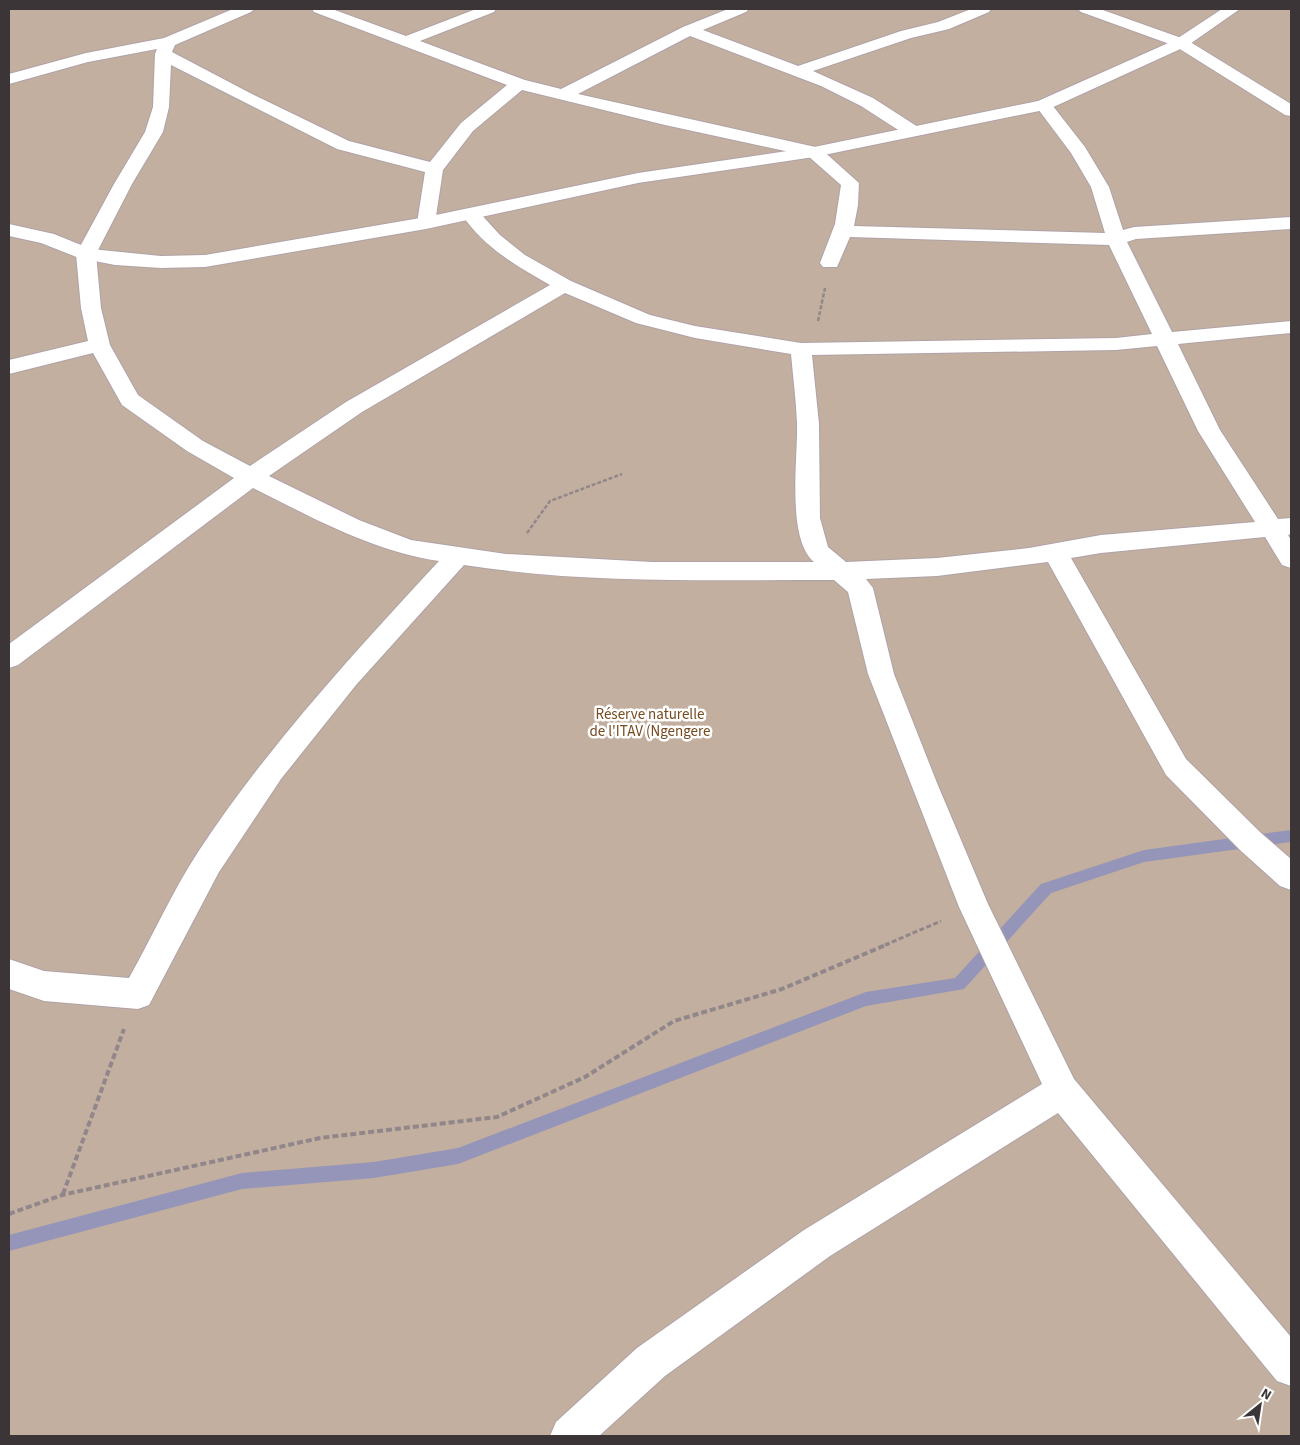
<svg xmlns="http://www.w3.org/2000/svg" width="1300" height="1445" viewBox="0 0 1300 1445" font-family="'Source Sans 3',sans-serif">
  <rect width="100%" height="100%" fill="#f1e2e7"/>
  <rect fill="#c2af9f" x="9" y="9" width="1282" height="1427"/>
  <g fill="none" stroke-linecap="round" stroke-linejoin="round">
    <polygon fill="#9495b9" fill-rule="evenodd" points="1291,830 1291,842 1144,862 1051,893 964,989 866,1006 458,1164 374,1178 242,1189 9,1251 9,1235 242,1173 374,1162 458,1148 866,992 955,978 1041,884 1144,850"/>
    <defs>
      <g id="street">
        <path d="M233,9H254L251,12L175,45L172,52L250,93L349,141L430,162L461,123L507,85L314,12L312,9H332L406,36L476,9H496L494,12L420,41L525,80L561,89L683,27L728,9H749L746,12L703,30L798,66L901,31L938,22L971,9H991L989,12L949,29L911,38L813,71L873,98L918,127L921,131L918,135H906L861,106L821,86L690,36L578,94L820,148L859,183L858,205L854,226L1105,233L1091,187L1071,153L1035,105L1037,101H1049L1085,147L1109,187L1123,230L1134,227L1291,217V229L1136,239L1127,242L1172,332L1291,321V333L1178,344L1220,430L1278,519L1291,518V534L1288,535L1291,540V568L1282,565L1265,537L1101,553L1071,558L1186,759L1261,833L1291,859V890L1280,886L1241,851L1166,775L1048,562L937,576L866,579L873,588L894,674L937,783L988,904L1074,1079L1291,1337V1386L1277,1381L1058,1113L830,1256L665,1376L599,1436H550L556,1422L637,1348L804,1230L1042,1084L959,907L868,674L848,592L834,580C711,580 586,584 464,565L356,685L281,779L219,872L149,1005L138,1009L44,1001L9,989V959L44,971L129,978C152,937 172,892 198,852C268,746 353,654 439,561C372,551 313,518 253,488L18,665L9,668V644L234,478L187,451L122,405L93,353L9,374V360L88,341L81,308L76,254L114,184L145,132L153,107L155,54L157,49L88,62L9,84V74L86,53L164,38ZM171,65L337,149L425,172L417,223L419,227H433L435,223L443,170L473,131L522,90L665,125L808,156L841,185L835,224L820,263L823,267H837L850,237L1109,245L1152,334L1116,338L801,343L695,326L650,315L571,281L525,255L500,235L478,211H464L462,215C484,247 516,266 550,285L346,402L250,466L203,441L138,395L110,345L101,308L96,254L132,184L163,132L169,107ZM565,293L636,323L695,338L791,354C793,377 796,400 797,423C798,458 786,538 814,562H652L506,554L411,540L359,520L269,476L362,412ZM1157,346L1198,431L1255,522L1101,535L1029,548L937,558L846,562L828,547L820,518L819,424L812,355L1116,350Z"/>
        <polygon points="1078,9 1100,9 1187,40 1291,104 1291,116 1285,115 1175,46 1081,12"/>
      </g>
      <polygon id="secondary" points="1222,9 1240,9 1187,46 1049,109 814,157 638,183 426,229 205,267 161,268 115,265 79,258 41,243 9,236 9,224 54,234 91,249 161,256 205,255 426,217 638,173 814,147 1038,101 1175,40"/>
    </defs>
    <use href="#street" stroke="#b0a2a7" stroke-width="2"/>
    <use href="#secondary" stroke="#b0a2a7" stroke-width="2"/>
    <g stroke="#91878b" stroke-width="2.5" stroke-dasharray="4 2" stroke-linecap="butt">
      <polyline points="818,321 825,288"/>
      <polyline points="527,533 550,501 622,474"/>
    </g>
    <polyline stroke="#91878b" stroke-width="3" stroke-dasharray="5 2.5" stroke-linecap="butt" points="885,945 941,921"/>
    <g stroke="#91878b" stroke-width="4" stroke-dasharray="6 3" stroke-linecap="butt">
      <polyline points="63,1194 124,1029"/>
      <polyline points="9,1214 62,1195 320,1138 497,1117 585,1077 674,1021 782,989 888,944"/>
    </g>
    <use href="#street" fill="#fff" fill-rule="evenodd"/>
    <use href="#secondary" fill="#fff" fill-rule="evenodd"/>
  </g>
  <g text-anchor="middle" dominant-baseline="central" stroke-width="5" stroke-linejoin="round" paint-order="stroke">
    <g font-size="15" fill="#754a1e" stroke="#fff">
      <text x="650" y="714">Réserve naturelle<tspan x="650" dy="17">de l'ITAV (Ngengere</tspan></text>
    </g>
  </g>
  <rect width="1300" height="1445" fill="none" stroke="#3b3538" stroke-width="20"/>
  <g transform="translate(1260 1405) rotate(30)" stroke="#ffffff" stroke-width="4" paint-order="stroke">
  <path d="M0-4L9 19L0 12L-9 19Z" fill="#3b3538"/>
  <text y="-8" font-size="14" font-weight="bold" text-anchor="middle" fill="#3b3538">N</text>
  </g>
</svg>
